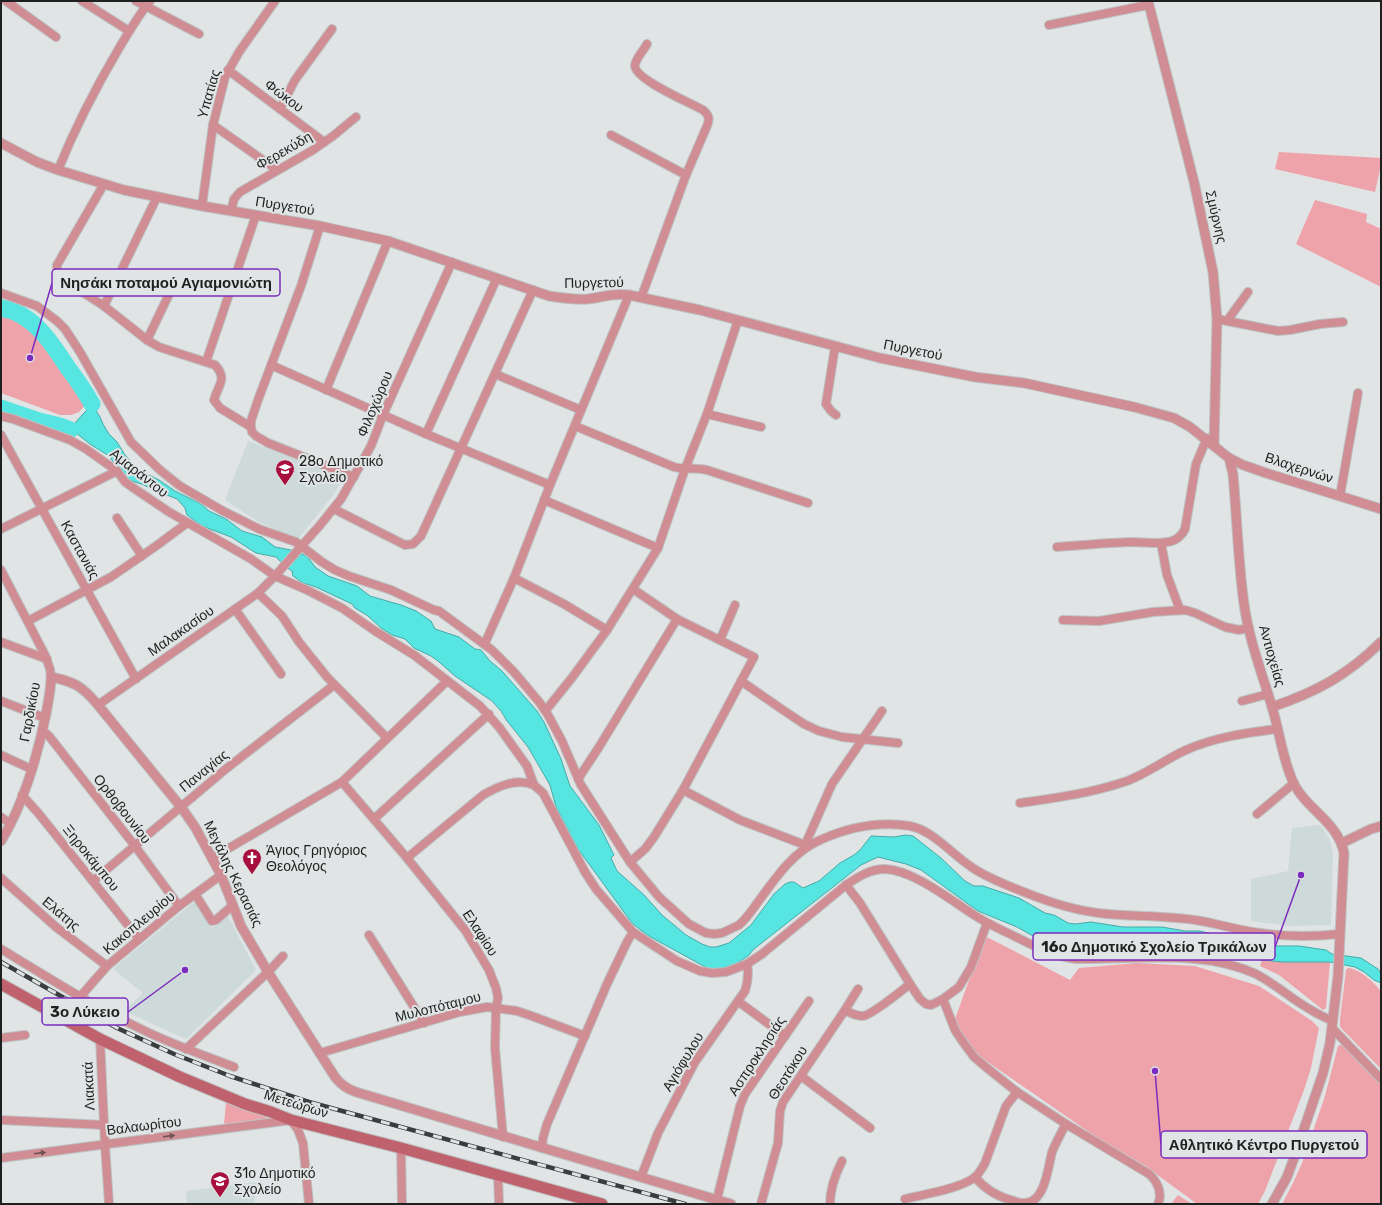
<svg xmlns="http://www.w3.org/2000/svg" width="1382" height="1205" viewBox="0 0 1382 1205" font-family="Rubik,sans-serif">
  <rect width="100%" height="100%" fill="#e0e4e4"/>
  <g fill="#cddad9">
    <polygon points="248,441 344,478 334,494 298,539 259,522 225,500"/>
    <polygon points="1319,825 1322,827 1330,840 1333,853 1331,925 1290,926 1251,921 1251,879 1288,871 1292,828"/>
    <polygon points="195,901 212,928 227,914 256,970 186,1039 124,1011 143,993 113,969"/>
    <polygon points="256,1182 254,1204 187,1204 186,1191"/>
  </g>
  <g fill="#eea3ab">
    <polygon points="1279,152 1381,158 1381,165 1375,192 1275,169"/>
    <polygon points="1315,200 1367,214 1366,222 1381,229 1381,287 1296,244"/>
    <polygon points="1,313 21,319 28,323 42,336 65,367 86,400 85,405 79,412 71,415 60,415 1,393"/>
    <polygon points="985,936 1070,980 1079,968 1137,963 1195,966 1259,986 1312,1021 1319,1028 1311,1068 1304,1090 1265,1191 1258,1204 1197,1204 1144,1165 1096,1137 985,1060 966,1044 955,1019"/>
    <polygon points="1262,960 1283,962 1330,962 1326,1008 1323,1010 1279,975 1260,966"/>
    <path d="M1348,968C1360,969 1373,982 1381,991V1069L1340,1027V1019L1346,970Z"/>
    <polygon points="1343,1044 1381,1084 1381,1204 1282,1204 1293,1183 1302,1163 1325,1096 1338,1046"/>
    <polygon points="226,1102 265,1115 267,1117 264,1119 224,1124"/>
    <polygon points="1178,1195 1192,1204 1171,1204"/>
  </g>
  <path fill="#57e5e2" stroke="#46aaa8" d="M92,404L100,417L103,424L109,434L117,442L125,455L137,469L159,480L175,491L201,504L209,511L226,519L242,531L262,537L275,547L291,550L307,556L315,567L328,576L357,586L370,596L401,605L416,611L431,621L435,629L459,637L475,649L481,650L490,661L502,671L537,711L544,722L561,759L570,786L599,825L614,855L611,858L617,871L644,895L662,915L686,935L702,944L710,947H716L729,943L751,925L774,894L785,884L790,882H794L803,888L819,881L840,863L854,855L860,850L871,836L894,837L906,835L913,836L941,858L965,881L974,886H983L1019,898L1045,913L1054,915L1068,923L1075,924L1091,922L1123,927H1162L1185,931H1200L1236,940L1259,945L1277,946H1299L1326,950L1332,954L1361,958L1378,969L1381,974V983L1374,980L1364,972L1355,967L1330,962H1283L1240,958L1204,951L1174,948H1146L1095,953L1073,952L1042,941L1017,927L978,911L921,870L906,864L878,857L861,865L754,949L748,956L734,965L722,968L709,969L647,935L632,923L578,849L556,807L550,785L528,747L507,721L501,711L492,701L455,676L438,661L431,656L414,648L405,639L392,635L381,628L368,616L355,608L352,604L316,587L303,583L293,576L292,571L286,567L276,557L256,553L231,537L202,526L187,515L185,508L177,499L149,488L144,485L126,479L109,456L90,444L76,433L70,430C76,420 85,413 92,404Z"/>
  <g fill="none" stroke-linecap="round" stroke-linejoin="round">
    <g stroke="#57e5e2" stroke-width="17">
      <path d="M1,308C33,313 52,343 68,368C77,380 85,391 92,404"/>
      <polyline points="1,408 39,421 60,426 70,430"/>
    </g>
    <defs>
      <g id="minor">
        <polyline points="6,1 56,37"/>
        <polyline points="82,1 129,31"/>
        <polyline points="136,1 199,34"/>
        <polyline points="1049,25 1148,5"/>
        <polyline points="228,70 324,142"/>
        <polyline points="280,109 295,80 332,29"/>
        <polyline points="213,125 277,170"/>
        <polyline points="611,135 686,175"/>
        <path d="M58,170C75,128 95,89 118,50C128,33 138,16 150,1"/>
        <path d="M104,184L57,265V273L62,279L104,306L147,340L159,347L215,365C228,379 218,385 214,400L220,408L251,427"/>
        <polyline points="202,206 213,125 225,77 239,52 275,1"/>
        <polyline points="231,211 234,199 240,192 313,150 333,136 356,117"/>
        <polyline points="320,226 301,286 258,400 251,421 251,427 252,432 256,436 268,443 354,477"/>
        <path d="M1,293L37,306L57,321L65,329L80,352L131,442L160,470L180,486L223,511L259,529L296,542L322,562L335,570L349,576L391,590L434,610L439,611L492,650L514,672L540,703L548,715L562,741L581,785L630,862L659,897L689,924L706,933L714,934L722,933L739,925C747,918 752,910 758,902C775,879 792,853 818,841C846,828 879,821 910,826C932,830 952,854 970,866C982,875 995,880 1009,886C1038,898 1067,909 1098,913C1130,917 1163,915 1195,920C1215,923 1234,929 1253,932C1283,937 1311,937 1340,934"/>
        <path d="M641,298L686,175L707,126C710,119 709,115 703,110C691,103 633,79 635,65C636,58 644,50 647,44"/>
        <polyline points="104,306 157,197"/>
        <polyline points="1217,319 1278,331 1290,330 1320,324 1343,322"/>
        <polyline points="1227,321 1248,292"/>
        <polyline points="147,340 175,282"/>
        <polyline points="835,347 826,404 831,411 836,415"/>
        <polyline points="206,362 256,215"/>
        <polyline points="271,365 426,434 550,485"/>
        <polyline points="495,374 581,410"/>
        <polyline points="326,390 388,241"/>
        <polyline points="707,414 761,427"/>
        <path d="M1,416L13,419L70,440L86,449L117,471L125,482L132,487L169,512L251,559L275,576L307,590L342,608L375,631L414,655L480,706L499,727L527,766L534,785L543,793L585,872L596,889L633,932L677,961L700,971L712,973L726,972L747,964L762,954L846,885C858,877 870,869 885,869C912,870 948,898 971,913C984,922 999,929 1014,936C1034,946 1053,956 1076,959C1134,960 1201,949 1256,974C1266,979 1275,986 1284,992C1299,1003 1315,1014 1333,1021"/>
        <path d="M575,426L674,467C684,470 695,467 707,470L808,503"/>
        <polyline points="426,434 497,278"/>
        <polyline points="1,435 136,679"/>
        <polyline points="1340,496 1358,393"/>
        <polyline points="544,500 658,548"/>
        <polyline points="334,509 405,545 413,544 421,536 533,290"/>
        <polyline points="117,518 142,556"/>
        <polyline points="1,529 117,471"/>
        <polyline points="1161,543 1167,575 1180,610"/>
        <path d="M1057,547C1082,545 1106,543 1131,542C1144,542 1159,545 1172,541C1178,539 1182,535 1185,529L1196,464L1207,438"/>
        <polyline points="1,570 45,655 50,669 51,677"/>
        <polyline points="514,578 564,604 607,630"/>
        <polyline points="258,593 282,616 299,642 327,677 387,738"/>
        <polyline points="235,609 281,674"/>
        <polyline points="1063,620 1099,621 1153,612 1185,610 1195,613 1225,627 1239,630 1249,628"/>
        <polyline points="28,621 111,577 156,546 187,523"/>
        <polyline points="720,640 735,605"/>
        <polyline points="1,642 47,659"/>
        <polyline points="485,643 514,578 550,485 629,295"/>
        <polyline points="741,681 783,710 804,724 819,731 842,737 898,743"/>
        <polyline points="1,701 45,718"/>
        <polyline points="1242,701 1268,694"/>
        <polyline points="98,705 258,593 275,576 321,524 341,499 371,446 383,415 452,262"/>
        <polyline points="546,710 571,679 607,630 658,548 685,469 707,414 738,320"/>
        <polyline points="42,730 49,736 135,846 179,906"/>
        <polyline points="1,755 31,769"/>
        <polyline points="578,779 599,747 677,619"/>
        <polyline points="342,782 407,858 465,930 489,970 496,988 498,998 496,1008 495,1048 503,1137"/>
        <polyline points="683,790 740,820 805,845"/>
        <polyline points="22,795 39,814 139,939"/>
        <path d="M1020,803C1056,798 1092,793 1127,781C1148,773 1166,759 1186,750C1215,737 1246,733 1277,729"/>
        <polyline points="1257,814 1294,783"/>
        <polyline points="1,817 11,824"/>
        <polyline points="374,819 489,714"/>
        <polyline points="806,847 805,845 832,784 882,711"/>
        <polyline points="212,858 342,782 447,681"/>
        <path d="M407,858L483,795C499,786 516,778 534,785"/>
        <polyline points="630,862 645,849 654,837 683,790 754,657 677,619 633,589"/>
        <polyline points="1,878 56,927 107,966"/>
        <polyline points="93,881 227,768 334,685"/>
        <polyline points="846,885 860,903 910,984 920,999 926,1004 931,1005 943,999 959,987 971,967 987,923"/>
        <polyline points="195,894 212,921 216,920 233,905"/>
        <polyline points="369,935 424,1023"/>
        <path d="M1,949C47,977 93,1006 141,1029C171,1044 203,1055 234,1067"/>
        <polyline points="80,997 107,966 179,906 221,875"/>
        <path d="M943,999L955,1030L963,1042L974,1057L987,1068L1017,1092L1066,1124L1149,1174C1157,1181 1163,1193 1158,1204"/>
        <polyline points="739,1002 785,1036"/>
        <path d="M845,1010C850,1013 857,1016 863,1016C872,1015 901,991 910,984"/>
        <polyline points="1333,1029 1381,1079"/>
        <polyline points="1,1038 25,1035"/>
        <polyline points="100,1039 105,1145 109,1204"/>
        <polyline points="186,1049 268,972 283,956"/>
        <polyline points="320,1053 460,1012 487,1007 517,1011 532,1016 585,1036"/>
        <polyline points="801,1076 870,1128"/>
        <polyline points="1,1120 104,1125"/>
        <polyline points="401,1148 402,1204"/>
        <polyline points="542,1148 543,1138 547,1124 607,984 627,942 633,932"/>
        <polyline points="1,1158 291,1120 298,1130 303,1143 309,1204"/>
        <polyline points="498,1176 499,1204"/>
        <path d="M641,1177L658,1133L695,1062L745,991C748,982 749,974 747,964"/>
        <path d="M975,1177C984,1188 996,1196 1011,1200C1014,1201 1019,1203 1023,1203C1045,1205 1048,1167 1052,1152C1056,1142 1061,1133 1066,1124"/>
        <polyline points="717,1199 740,1106 745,1094 809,1001"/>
        <path d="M905,1199C925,1194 958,1189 974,1178C979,1174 982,1168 985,1163L1006,1106L1017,1092"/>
        <polyline points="761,1204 778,1143 780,1111 783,1102 845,1010 858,989"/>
        <path d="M830,1204C830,1188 835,1175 842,1161"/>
      </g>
      <g id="tertiary">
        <polyline points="1148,1 1194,182 1213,272 1217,319 1214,444"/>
        <path d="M1,143L37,162L58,170L124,190L202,206L320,226L388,241L549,296C562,298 575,300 588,299C604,297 611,293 629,295L700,310L880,358L975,377L1024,383L1134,407L1174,418L1190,427L1229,458L1243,465L1266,473L1381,509"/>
        <path d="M1229,458L1233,474C1237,518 1238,561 1244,604C1249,640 1262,673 1272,707C1279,730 1282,755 1291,777C1302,808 1337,819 1344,853L1338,976L1330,1043L1323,1073L1294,1158L1287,1177L1272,1204"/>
        <path d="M1272,707C1316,692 1348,675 1381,642"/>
        <path d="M1,841C23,806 38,754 46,714C48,702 51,690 51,677C75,682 82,686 98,705L181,807L195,827L221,875L241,926L268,972L335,1077C341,1085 347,1089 356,1092L731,1204"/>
        <polyline points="1342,843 1371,829 1381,826"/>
      </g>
      <polyline id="secondary" points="1,984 100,1039 180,1077 245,1104 271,1112 291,1120 401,1148 602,1204"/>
    </defs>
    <use href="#minor" stroke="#bdc1c1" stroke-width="10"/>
    <use href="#tertiary" stroke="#bdc1c1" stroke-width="11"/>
    <use href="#secondary" stroke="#bdc1c1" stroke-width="13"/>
    <use href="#minor" stroke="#d08d94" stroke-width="8"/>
    <use href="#tertiary" stroke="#d08d94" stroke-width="9"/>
    <use href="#secondary" stroke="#c0616e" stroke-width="11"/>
    <defs>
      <polyline id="rail" points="1,962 117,1028 174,1054 230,1076 309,1102 685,1204"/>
    </defs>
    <use href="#rail" stroke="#3a3d3d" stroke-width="4.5"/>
    <use href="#rail" stroke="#e0e4e4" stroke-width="3" stroke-dasharray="9" stroke-linecap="butt"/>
  </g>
  <defs><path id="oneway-solid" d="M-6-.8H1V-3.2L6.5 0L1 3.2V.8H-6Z"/></defs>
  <g fill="#6f5255">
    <use href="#oneway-solid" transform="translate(169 1136) rotate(-7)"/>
    <use href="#oneway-solid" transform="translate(40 1153) rotate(-7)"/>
  </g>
  <defs>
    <symbol id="school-pin" viewBox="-11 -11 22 30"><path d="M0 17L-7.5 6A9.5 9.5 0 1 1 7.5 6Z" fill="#a70f3e" stroke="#e0e4e4"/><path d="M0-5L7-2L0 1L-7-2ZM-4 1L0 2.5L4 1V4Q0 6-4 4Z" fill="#fff"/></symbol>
    <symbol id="church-pin" viewBox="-11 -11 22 30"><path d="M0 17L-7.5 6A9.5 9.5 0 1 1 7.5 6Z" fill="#a70f3e" stroke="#e0e4e4"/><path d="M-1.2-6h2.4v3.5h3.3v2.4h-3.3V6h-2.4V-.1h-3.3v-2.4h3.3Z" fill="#fff"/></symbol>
  </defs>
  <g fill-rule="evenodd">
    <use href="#school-pin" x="274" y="458" width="22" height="30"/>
    <use href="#church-pin" x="241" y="847" width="22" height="30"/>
    <use href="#school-pin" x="209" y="1170" width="22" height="30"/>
  </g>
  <g text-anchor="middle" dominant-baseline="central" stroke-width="4" stroke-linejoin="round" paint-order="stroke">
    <g font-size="14" fill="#1f2121" stroke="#e0e4e4">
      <text transform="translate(209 94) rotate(-74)">Υπατίας</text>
      <text transform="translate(284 96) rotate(37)">Φώκου</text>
      <text transform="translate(284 151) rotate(-30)">Φερεκύδη</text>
      <text transform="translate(285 206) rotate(9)">Πυργετού</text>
      <text transform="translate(1216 217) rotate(77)">Σμύρνης</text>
      <text transform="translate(594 283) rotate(-1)">Πυργετού</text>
      <text transform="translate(913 350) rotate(11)">Πυργετού</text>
      <text transform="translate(375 404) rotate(-67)">Φιλοχώρου</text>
      <text transform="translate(1299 468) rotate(18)">Βλαχερνών</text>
      <text transform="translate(139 473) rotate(38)">Αμαράντου</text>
      <text transform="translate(80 550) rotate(61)">Καστανιάς</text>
      <text transform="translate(181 631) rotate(-35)">Μαλακασίου</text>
      <text transform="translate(1272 656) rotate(74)">Αντιοχείας</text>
      <text transform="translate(30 712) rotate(-79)">Γαρδικίου</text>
      <text transform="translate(204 771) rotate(-39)">Παναγίας</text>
      <text transform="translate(122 809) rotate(52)">Ορθοβουνίου</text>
      <text transform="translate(91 858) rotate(51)">Ξηροκάμπου</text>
      <text transform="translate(233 874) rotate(64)">Μεγάλης Κερασιάς</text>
      <text transform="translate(61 914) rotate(40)">Ελάτης</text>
      <text transform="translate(139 923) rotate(-40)">Κακοπλευρίου</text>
      <text transform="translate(480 933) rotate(57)">Ελαφίου</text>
      <text transform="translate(438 1007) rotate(-14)">Μυλοπόταμου</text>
      <text transform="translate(757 1056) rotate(-57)">Ασπροκλησιάς</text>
      <text transform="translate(683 1062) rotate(-59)">Αγιόφυλου</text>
      <text transform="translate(788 1073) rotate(-58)">Θεοτόκου</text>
      <text transform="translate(89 1086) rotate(-93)">Λιακατά</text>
      <text transform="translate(296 1104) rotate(17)">Μετεώρων</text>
      <text transform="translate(144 1126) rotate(-7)">Βαλαωρίτου</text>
    </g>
    <g font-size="14" fill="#1f2121" stroke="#e0e4e4" text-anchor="start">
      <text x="299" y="461">28ο Δημοτικό<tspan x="299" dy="16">Σχολείο</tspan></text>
      <text x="266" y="850">Άγιος Γρηγόριος<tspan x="266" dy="16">Θεολόγος</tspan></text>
      <text x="234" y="1173">31ο Δημοτικό<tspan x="234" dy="16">Σχολείο</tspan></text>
    </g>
  </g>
  <path fill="none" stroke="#7b2cbf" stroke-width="1.5" d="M30 358L52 283M1301 875L1275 947M185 970L128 1012M1155 1071L1161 1145"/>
  <g fill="#7b2cbf" stroke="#e0e4e4" stroke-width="1.5">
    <circle cx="30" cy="358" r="4"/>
    <circle cx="1301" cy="875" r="4"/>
    <circle cx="185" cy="970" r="4"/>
    <circle cx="1155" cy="1071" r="4"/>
  </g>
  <g fill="#e0e4e4" stroke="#7b2cbf" stroke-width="1.5">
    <rect x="52" y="269" width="228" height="27" rx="4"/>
    <rect x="1033" y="933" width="242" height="27" rx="4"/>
    <rect x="42" y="998" width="86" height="27" rx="4"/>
    <rect x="1161" y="1131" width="206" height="27" rx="4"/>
  </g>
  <g font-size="15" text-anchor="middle" font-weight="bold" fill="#1f2121">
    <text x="166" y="288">Νησάκι ποταμού Αγιαμονιώτη</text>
    <text x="1154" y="952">16ο Δημοτικό Σχολείο Τρικάλων</text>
    <text x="85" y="1017">3ο Λύκειο</text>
    <text x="1264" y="1150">Αθλητικό Κέντρο Πυργετού</text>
  </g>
  <rect width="1382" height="1205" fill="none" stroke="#1f2121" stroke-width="4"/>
</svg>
